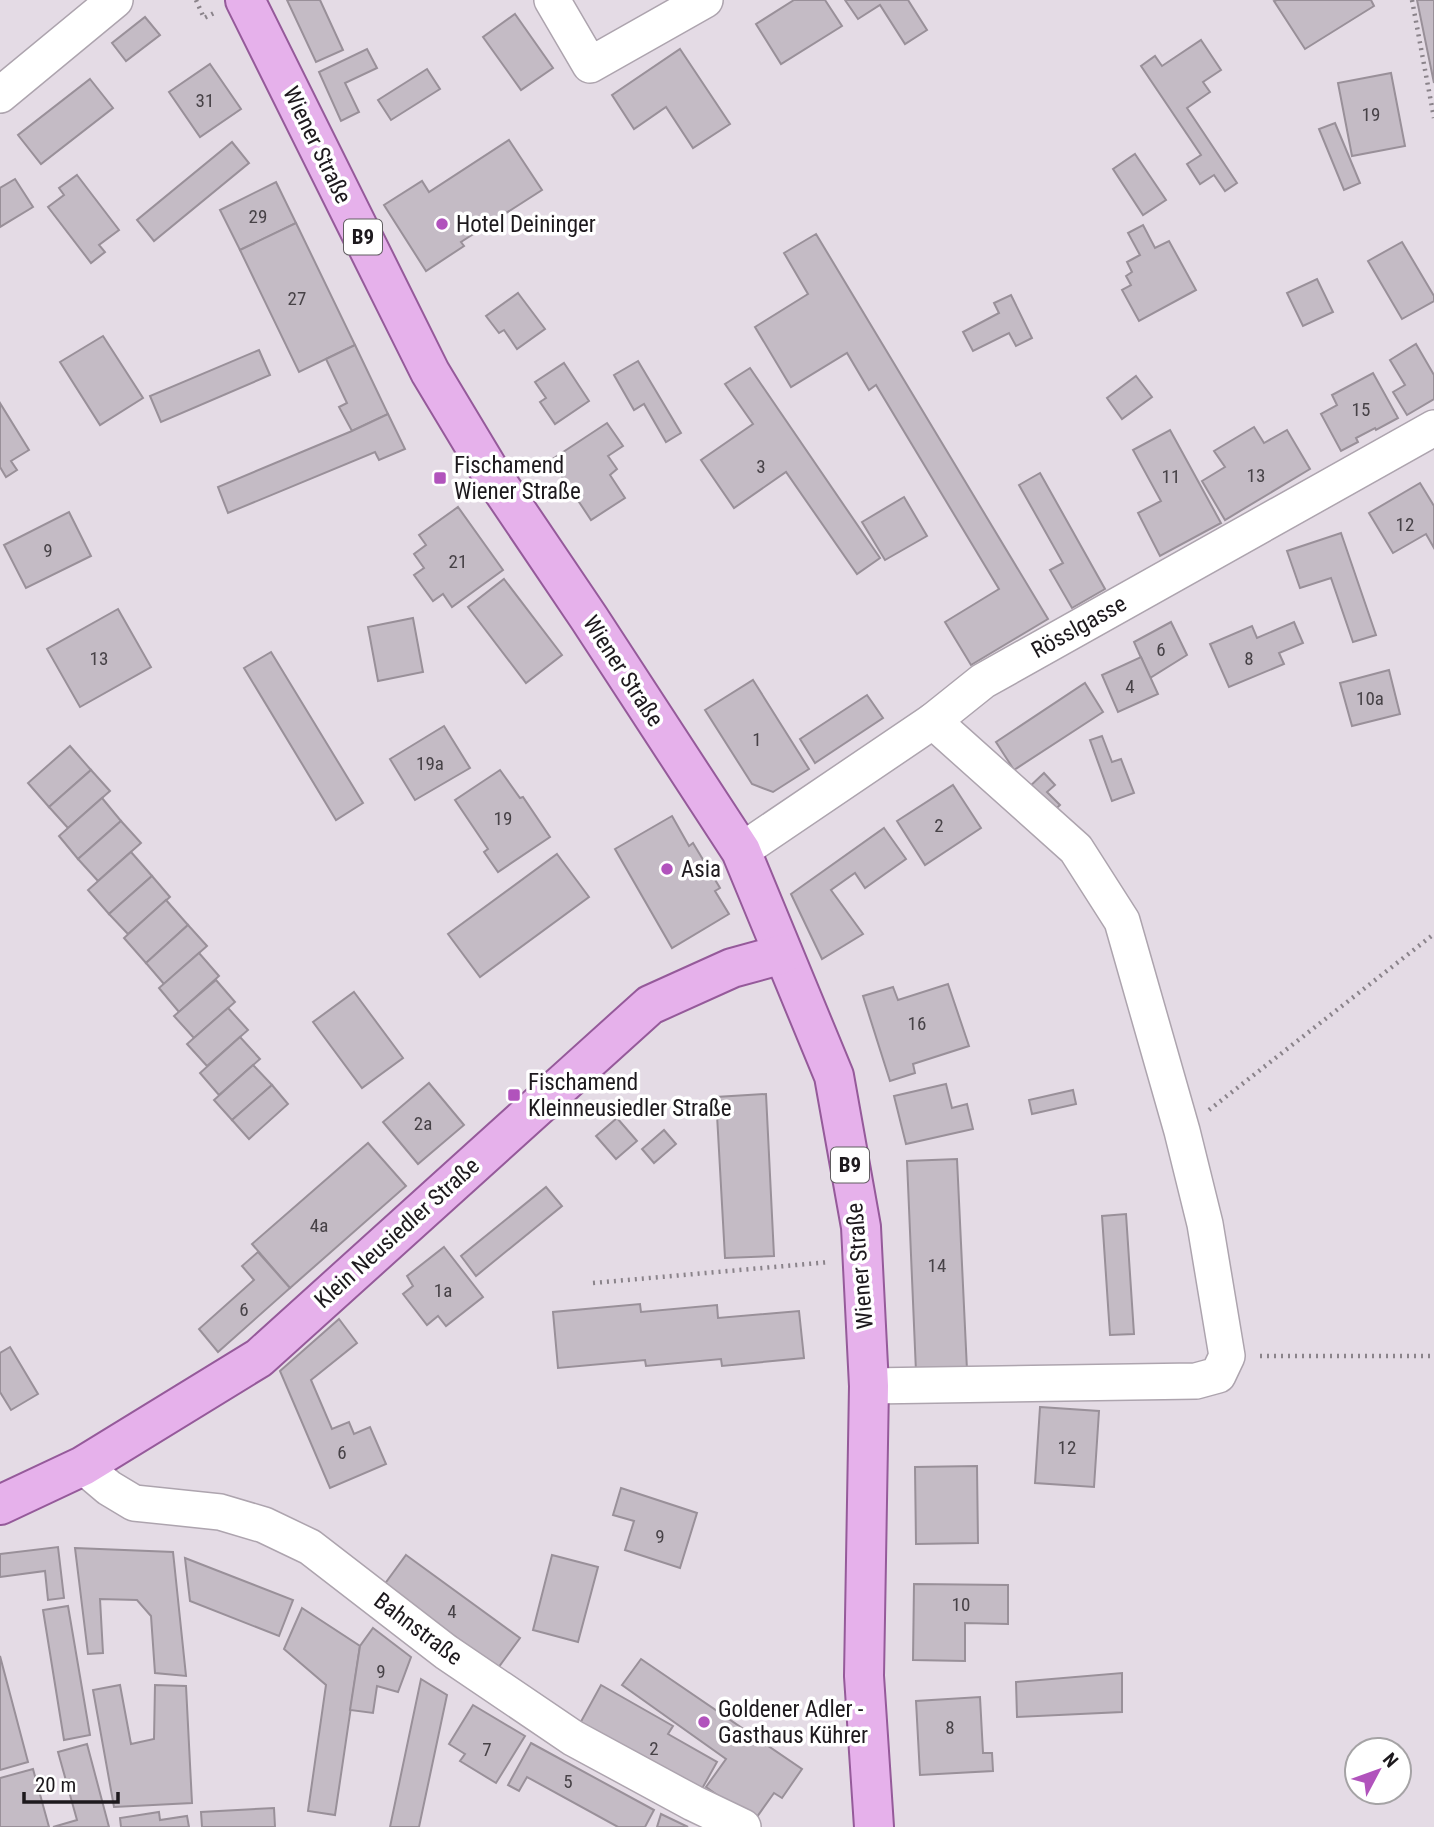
<svg xmlns="http://www.w3.org/2000/svg" width="1434" height="1827" viewBox="0 0 1434 1827" font-family="'Roboto Condensed',sans-serif">
  <rect width="100%" height="100%" fill="#e4dbe5"/>
  <g fill="#c4bbc5" stroke="#999099" stroke-width="2">
    <polygon points="287,0 320,0 343,50 316,62"/>
    <polygon points="794,0 825,0 842,26 781,64 756,24"/>
    <polygon points="845,0 908,0 927,30 905,44 880,5 858,19"/>
    <polygon points="1277,0 1371,0 1374,6 1305,49 1274,1"/>
    <polygon points="1417,0 1434,0 1434,83"/>
    <polygon points="515,14 553,68 521,90 483,37"/>
    <polygon points="145,17 160,35 126,61 112,43"/>
    <polygon points="1201,40 1221,70 1203,82 1210,92 1187,108 1237,183 1225,191 1214,175 1200,184 1187,164 1201,155 1141,66 1155,56 1162,66"/>
    <polygon points="367,49 377,68 345,83 359,112 341,121 319,72"/>
    <polygon points="680,49 730,124 693,148 666,107 634,129 612,95"/>
    <polygon points="210,64 241,109 200,137 169,92"/>
    <polygon points="427,69 440,89 391,120 378,100"/>
    <polygon points="1391,73 1405,146 1352,156 1338,83"/>
    <polygon points="90,79 113,108 41,164 18,135"/>
    <polygon points="1335,123 1360,183 1344,190 1319,129"/>
    <polygon points="509,140 542,190 461,242 464,246 426,271 384,205 422,181 429,192"/>
    <polygon points="232,142 249,163 154,241 137,220"/>
    <polygon points="1135,154 1166,200 1143,215 1113,169"/>
    <polygon points="77,175 119,230 99,245 105,252 91,263 48,207 64,195 59,188"/>
    <polygon points="15,179 33,207 0,227 0,188"/>
    <polygon points="276,182 296,223 240,250 220,210"/>
    <polygon points="296,223 355,345 299,372 240,250"/>
    <polygon points="1143,225 1155,248 1169,241 1196,290 1139,321 1122,290 1131,285 1126,276 1132,272 1127,262 1140,255 1128,233"/>
    <polygon points="816,234 1048,619 971,665 945,622 999,589 876,385 869,390 847,353 791,387 755,327 808,294 784,253"/>
    <polygon points="1402,242 1434,296 1434,301 1402,319 1368,261"/>
    <polygon points="1317,279 1333,312 1303,326 1287,293"/>
    <polygon points="518,293 545,329 517,349 504,330 499,333 486,316"/>
    <polygon points="1011,295 1032,338 1016,346 1009,333 973,351 963,332 999,313 994,303"/>
    <polygon points="103,336 143,398 100,425 60,362"/>
    <polygon points="1416,344 1434,375 1434,399 1407,415 1393,392 1405,385 1390,360"/>
    <polygon points="355,345 388,414 352,431 339,407 347,403 326,359"/>
    <polygon points="259,350 270,375 161,422 150,396"/>
    <polygon points="638,361 681,433 666,442 644,404 634,410 614,375"/>
    <polygon points="564,363 589,401 555,424 540,402 546,398 535,382"/>
    <polygon points="750,368 880,558 857,574 786,472 734,508 701,460 753,424 725,384"/>
    <polygon points="1373,373 1398,418 1376,430 1375,428 1356,438 1358,442 1341,451 1321,414 1337,405 1332,395"/>
    <polygon points="1136,376 1152,397 1122,419 1107,398"/>
    <polygon points="0,403 29,450 11,461 17,470 6,477 0,467"/>
    <polygon points="388,414 405,449 379,460 375,452 228,513 218,487 352,431"/>
    <polygon points="607,423 623,446 608,456 617,469 610,475 625,498 591,520 551,460"/>
    <polygon points="1254,427 1264,443 1287,430 1310,469 1225,520 1202,481 1225,467 1214,451"/>
    <polygon points="1170,430 1221,523 1160,556 1138,513 1161,501 1133,450"/>
    <polygon points="1040,473 1105,589 1072,608 1050,570 1063,563 1019,485"/>
    <polygon points="1420,483 1434,506 1434,548 1426,534 1393,553 1369,513"/>
    <polygon points="904,497 927,536 885,560 862,522"/>
    <polygon points="458,507 503,570 452,607 443,594 433,601 414,575 424,568 414,554 426,545 419,535"/>
    <polygon points="69,512 91,556 26,588 4,545"/>
    <polygon points="1341,533 1376,635 1353,642 1331,578 1300,588 1287,551"/>
    <polygon points="504,579 562,655 526,683 468,607"/>
    <polygon points="118,609 151,667 80,707 47,649"/>
    <polygon points="413,618 423,672 378,681 368,627"/>
    <polygon points="1171,622 1187,655 1150,678 1134,642"/>
    <polygon points="1294,622 1303,643 1279,653 1284,664 1229,687 1210,644 1252,626 1257,638"/>
    <polygon points="271,652 363,803 336,820 244,668"/>
    <polygon points="1141,657 1158,694 1118,712 1102,675"/>
    <polygon points="1389,670 1400,714 1352,726 1340,683"/>
    <polygon points="753,680 809,769 773,792 752,784 705,710"/>
    <polygon points="1085,683 1103,712 1014,770 996,742"/>
    <polygon points="867,695 883,718 815,763 800,739"/>
    <polygon points="444,726 470,768 415,800 390,759"/>
    <polygon points="1102,736 1112,762 1121,759 1134,793 1112,801 1090,740"/>
    <polygon points="70,746 91,770 49,807 28,783"/>
    <polygon points="91,770 110,791 68,828 49,807"/>
    <polygon points="500,770 520,798 523,797 550,837 498,872 484,852 488,849 455,800"/>
    <polygon points="1044,773 1055,785 1047,792 1060,805 1050,814 1027,789"/>
    <polygon points="953,785 981,828 925,865 897,821"/>
    <polygon points="102,798 121,821 78,859 59,836"/>
    <polygon points="672,816 689,846 693,843 720,888 715,891 729,914 672,948 615,849"/>
    <polygon points="121,821 141,843 98,881 78,859"/>
    <polygon points="884,828 906,859 865,888 855,873 831,890 863,934 822,959 791,894"/>
    <polygon points="131,852 152,876 109,914 88,890"/>
    <polygon points="557,854 589,897 480,977 448,934"/>
    <polygon points="152,876 170,897 128,934 109,914"/>
    <polygon points="166,900 188,925 146,963 124,938"/>
    <polygon points="188,925 207,946 164,984 146,963"/>
    <polygon points="199,953 219,976 179,1012 159,988"/>
    <polygon points="216,980 235,1002 194,1038 174,1016"/>
    <polygon points="948,984 969,1046 913,1064 915,1073 890,1081 863,996 893,987 898,1000"/>
    <polygon points="354,992 403,1058 362,1088 313,1022"/>
    <polygon points="228,1008 248,1030 207,1066 187,1044"/>
    <polygon points="240,1037 260,1059 219,1095 200,1073"/>
    <polygon points="253,1065 272,1085 232,1120 214,1100"/>
    <polygon points="429,1083 464,1125 418,1164 383,1122"/>
    <polygon points="946,1084 952,1108 967,1104 973,1129 906,1144 894,1096"/>
    <polygon points="272,1085 288,1104 249,1139 232,1120"/>
    <polygon points="1073,1090 1076,1104 1032,1114 1029,1100"/>
    <polygon points="766,1094 774,1256 725,1258 716,1097"/>
    <polygon points="617,1118 637,1141 616,1159 596,1136"/>
    <polygon points="664,1130 676,1144 654,1163 642,1149"/>
    <polygon points="368,1143 406,1186 290,1288 252,1244"/>
    <polygon points="957,1159 967,1370 916,1372 907,1161"/>
    <polygon points="546,1187 562,1206 476,1276 461,1256"/>
    <polygon points="1126,1214 1134,1334 1110,1335 1102,1216"/>
    <polygon points="444,1247 483,1297 446,1326 438,1316 427,1325 403,1294 413,1286 407,1276"/>
    <polygon points="258,1252 290,1288 218,1352 199,1329 254,1280 242,1266"/>
    <polygon points="640,1304 641,1312 717,1305 718,1318 799,1311 804,1358 722,1366 721,1359 646,1366 645,1360 558,1368 553,1312"/>
    <polygon points="339,1319 357,1343 311,1380 332,1429 349,1422 354,1434 370,1427 386,1464 330,1488 280,1371"/>
    <polygon points="10,1347 38,1394 11,1410 0,1392 0,1353"/>
    <polygon points="1040,1407 1099,1411 1094,1487 1035,1483"/>
    <polygon points="977,1466 978,1543 916,1544 915,1467"/>
    <polygon points="621,1488 697,1513 680,1568 625,1550 634,1521 613,1515"/>
    <polygon points="58,1547 64,1598 48,1600 45,1571 0,1577 0,1554"/>
    <polygon points="75,1548 173,1552 186,1676 155,1673 151,1616 137,1600 100,1599 103,1653 88,1654"/>
    <polygon points="406,1555 520,1638 498,1668 384,1585"/>
    <polygon points="552,1555 598,1567 578,1642 533,1630"/>
    <polygon points="185,1558 293,1600 279,1636 190,1601"/>
    <polygon points="914,1584 1008,1585 1008,1624 965,1623 965,1661 913,1660"/>
    <polygon points="68,1606 90,1735 64,1740 43,1610"/>
    <polygon points="302,1608 360,1646 335,1815 308,1811 326,1685 284,1649"/>
    <polygon points="373,1628 411,1657 398,1692 377,1686 373,1713 350,1710 360,1646"/>
    <polygon points="0,1656 28,1762 0,1770"/>
    <polygon points="641,1659 802,1769 782,1798 774,1793 754,1821 706,1787 726,1759 622,1685"/>
    <polygon points="1122,1673 1122,1712 1017,1717 1016,1682"/>
    <polygon points="421,1679 447,1695 419,1827 390,1827"/>
    <polygon points="120,1685 131,1744 154,1739 155,1685 186,1686 192,1803 114,1807 93,1690"/>
    <polygon points="601,1685 673,1726 668,1734 717,1762 699,1794 578,1727"/>
    <polygon points="980,1697 983,1753 992,1753 993,1771 920,1775 916,1701"/>
    <polygon points="473,1705 525,1736 496,1783 460,1761 465,1754 449,1744"/>
    <polygon points="531,1743 654,1810 645,1827 618,1827 527,1777 519,1791 508,1785"/>
    <polygon points="87,1744 109,1827 53,1827 77,1820 58,1752"/>
    <polygon points="33,1769 49,1827 0,1827 0,1778"/>
    <polygon points="274,1808 275,1827 202,1827 201,1812"/>
    <polygon points="159,1812 160,1820 187,1816 189,1827 121,1827 120,1818"/>
    <polygon points="661,1814 688,1827 657,1827"/>
  </g>
  <g fill="none" stroke-linecap="round" stroke-linejoin="round">
    <defs>
      <g id="minor">
        <polyline points="552,0 590,65 705,0"/>
        <polyline points="0,95 115,0"/>
        <polyline points="741,851 933,721 983,681 1434,428"/>
        <polyline points="869,1386 1196,1381 1218,1375 1227,1356 1205,1224 1182,1131 1122,921 1076,849 933,721"/>
        <polyline points="83,1466 109,1488 134,1503 220,1512 264,1525 310,1547 446,1652 573,1738 693,1803 743,1827"/>
      </g>
      <g id="major">
        <polyline points="245,0 430,372 489,470 589,618 741,851 834,1076 861,1227 869,1386 864,1676 874,1827"/>
        <polyline points="0,1505 83,1466 259,1358 650,1005 732,968 783,954"/>
      </g>
    </defs>
    <use href="#minor" stroke="#ada4ae" stroke-width="38"/>
    <use href="#major" stroke="#955a9a" stroke-width="42"/>
    <g stroke="#8a838a" stroke-width="4.5" stroke-dasharray="2 5" stroke-linecap="butt">
      <polyline points="196,0 204,18 214,13"/>
      <polyline points="1412,0 1434,118"/>
      <polyline points="1209,1110 1434,934"/>
      <polyline points="593,1283 830,1262"/>
      <polyline points="1260,1356 1434,1356"/>
    </g>
    <use href="#minor" stroke="#fff" stroke-width="35"/>
    <use href="#major" stroke="#e6b1eb" stroke-width="38"/>
  </g>
  <g fill="#b153bc" stroke="#fff" stroke-width="2.5">
    <circle cx="442" cy="224" r="7"/>
    <rect x="433" y="471" width="14" height="14" rx="3.5"/>
    <circle cx="667" cy="869" r="7"/>
    <rect x="507" y="1088" width="14" height="14" rx="3.5"/>
    <circle cx="704" cy="1722" r="7"/>
  </g>
  <g text-anchor="middle" dominant-baseline="central" stroke-width="7" stroke-linejoin="round" paint-order="stroke">
    <g font-size="19" fill="#474247">
      <text x="205" y="100">31</text>
      <text x="1371" y="114">19</text>
      <text x="258" y="216">29</text>
      <text x="297" y="298">27</text>
      <text x="1361" y="409">15</text>
      <text x="761" y="466">3</text>
      <text x="1256" y="475">13</text>
      <text x="1171" y="476">11</text>
      <text x="1405" y="524">12</text>
      <text x="48" y="550">9</text>
      <text x="458" y="561">21</text>
      <text x="1161" y="649">6</text>
      <text x="99" y="658">13</text>
      <text x="1249" y="658">8</text>
      <text x="1130" y="686">4</text>
      <text x="1370" y="698">10a</text>
      <text x="757" y="739">1</text>
      <text x="430" y="763">19a</text>
      <text x="503" y="818">19</text>
      <text x="939" y="825">2</text>
      <text x="917" y="1023">16</text>
      <text x="423" y="1123">2a</text>
      <text x="319" y="1225">4a</text>
      <text x="937" y="1265">14</text>
      <text x="443" y="1290">1a</text>
      <text x="244" y="1309">6</text>
      <text x="1067" y="1447">12</text>
      <text x="342" y="1452">6</text>
      <text x="660" y="1536">9</text>
      <text x="961" y="1604">10</text>
      <text x="452" y="1611">4</text>
      <text x="381" y="1671">9</text>
      <text x="950" y="1727">8</text>
      <text x="654" y="1748">2</text>
      <text x="487" y="1749">7</text>
      <text x="568" y="1781">5</text>
    </g>
    <g fill="#fff" stroke="#615e61" stroke-width="2">
      <rect x="344" y="219.5" width="38" height="35" rx="5"/>
      <rect x="831" y="1147.5" width="38" height="35" rx="5"/>
    </g>
    <g font-size="21" font-weight="bold" fill="#1d191d">
      <text x="363" y="237">B9</text>
      <text x="850" y="1165">B9</text>
    </g>
    <g font-size="23" fill="#1d191d" stroke="#fff">
      <text transform="translate(317 145) rotate(64)">Wiener Straße</text>
      <text transform="translate(1079 627) rotate(-29)">Rösslgasse</text>
      <text transform="translate(623 671) rotate(57)">Wiener Straße</text>
      <text transform="translate(397 1233) rotate(-42)">Klein Neusiedler Straße</text>
      <text transform="translate(860 1266) rotate(-95)">Wiener Straße</text>
      <text transform="translate(418 1629) rotate(37)">Bahnstraße</text>
    </g>
    <g font-size="23" fill="#1d191d" stroke="#fff" text-anchor="start">
      <text x="456" y="224">Hotel Deininger</text>
      <text x="454" y="465">Fischamend<tspan x="454" dy="26">Wiener Straße</tspan></text>
      <text x="681" y="869">Asia</text>
      <text x="528" y="1082">Fischamend<tspan x="528" dy="26">Kleinneusiedler Straße</tspan></text>
      <text x="718" y="1709">Goldener Adler -<tspan x="718" dy="26">Gasthaus Kührer</tspan></text>
    </g>
  </g>
  <g transform="translate(1378 1771) rotate(49)"><circle r="33" fill="#ffffff" stroke="#a5a3a5" stroke-width="2"/>
  <path d="M0-5L12 26L0 18L-12 26Z" fill="#b153bc"/>
  <text y="-10" font-size="19" font-weight="bold" text-anchor="middle" fill="#1d191d">N</text>
  </g>
  <path d="M24 1792v10h94v-10" fill="none" stroke="#1d191d" stroke-width="3.5"/>
  <text x="35" y="1792" font-size="21" fill="#1d191d" stroke="#ffffff" stroke-width="5" paint-order="stroke">20 m</text>
</svg>
